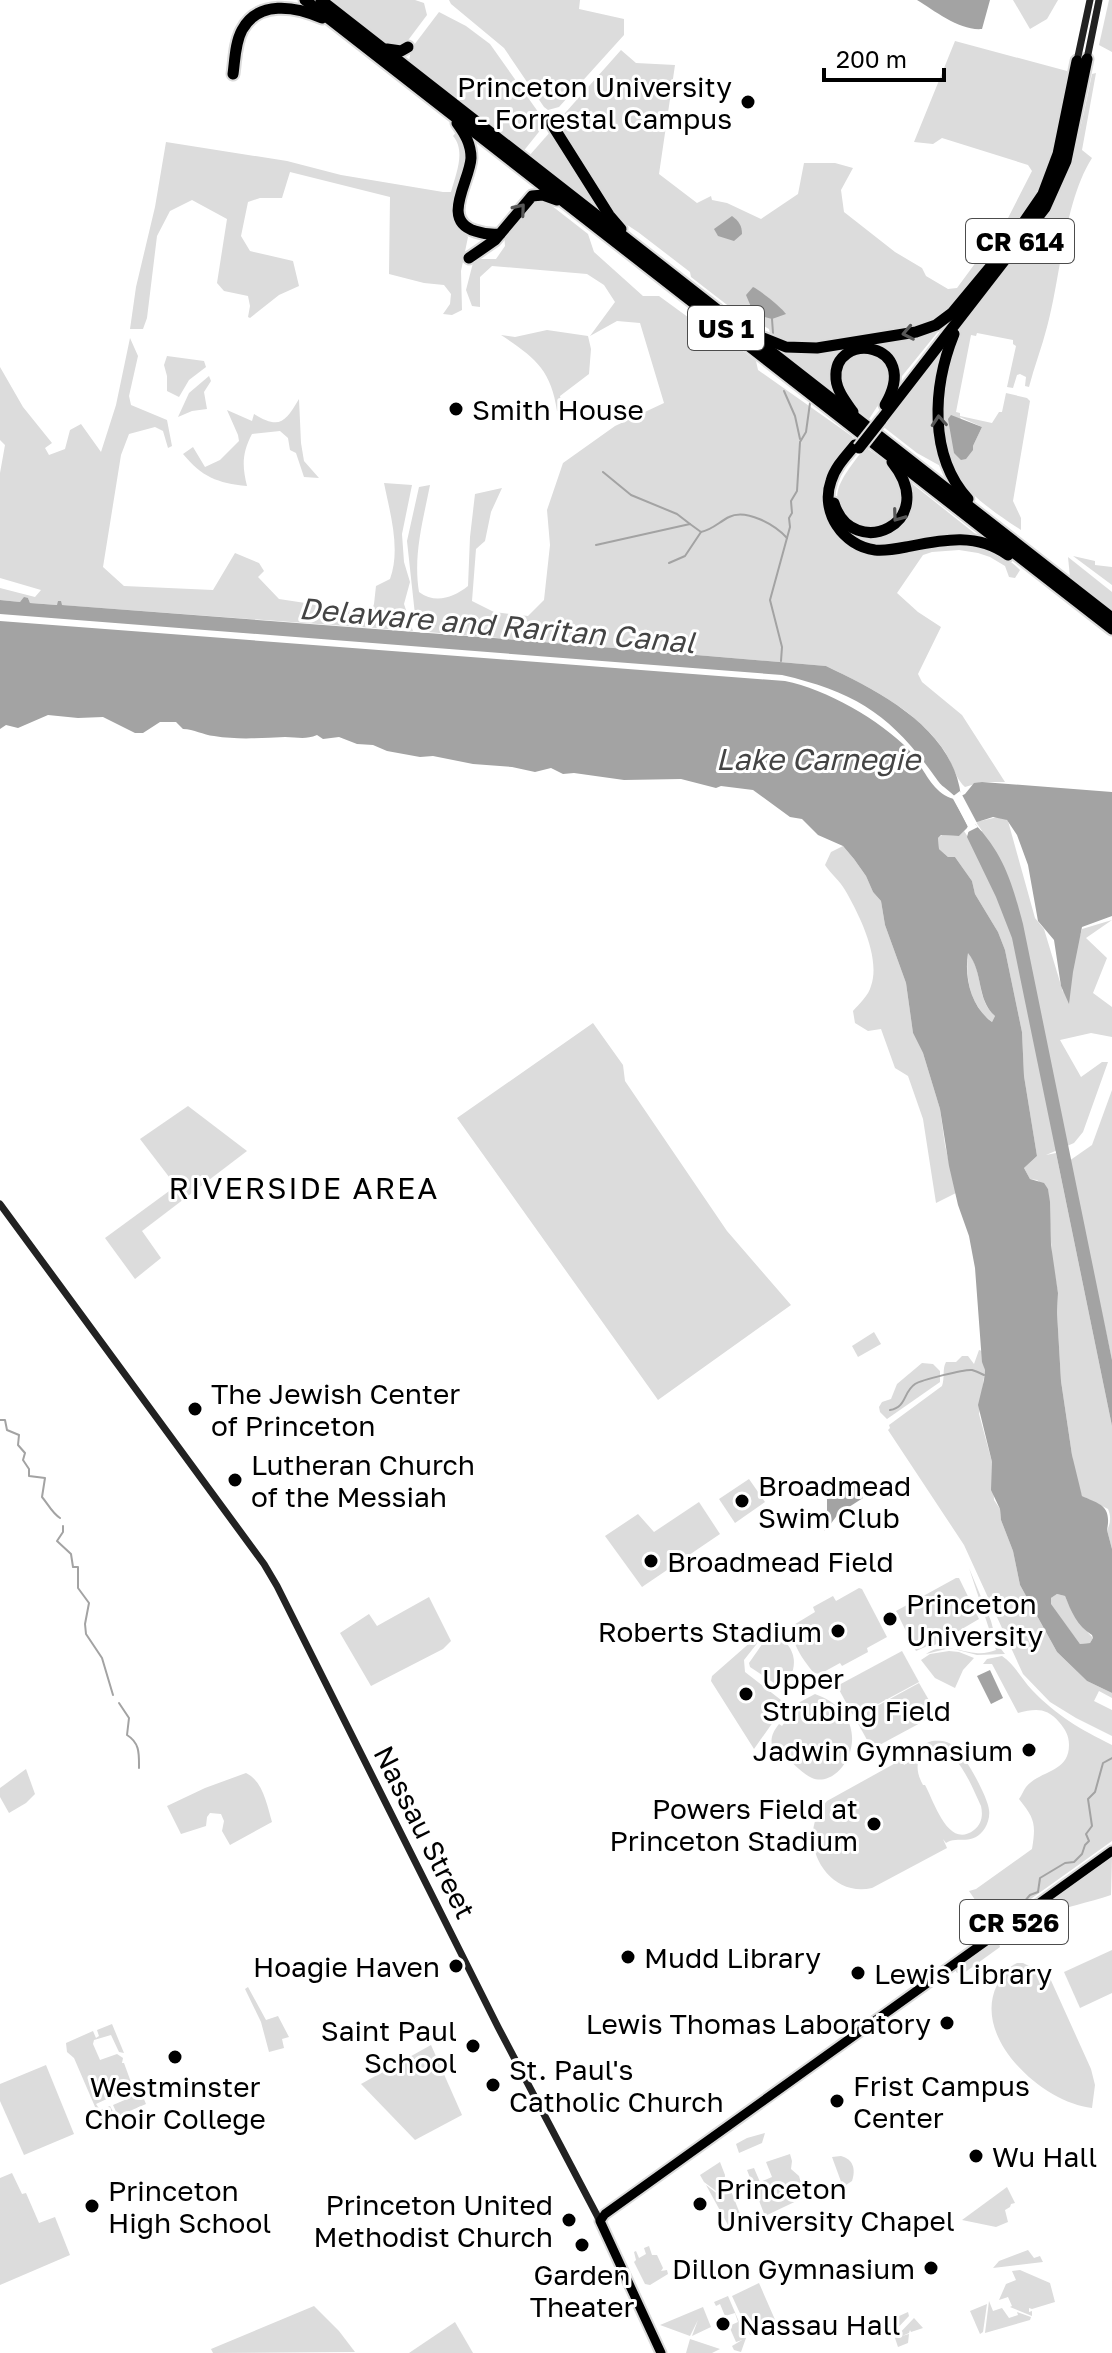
<svg xmlns="http://www.w3.org/2000/svg" width="1112" height="2353" viewBox="0 0 1112 2353" font-family="'Golos Text',sans-serif">
  <rect width="100%" height="100%" fill="#fff"/>
  <g fill="#dcdcdc" fill-rule="evenodd">
    <polygon points="333,0 415,0 424,3 427,15 406,43 391,49"/>
    <polygon points="449,0 580,0 579,9 624,19 624,35 559,107 548,110 544,107 504,48 451,4"/>
    <polygon points="1013,0 1058,0 1047,19 1030,29"/>
    <polygon points="1109,0 1112,0 1112,52 1099,45"/>
    <polygon points="439,12 466,26 490,44 546,123 522,153 409,62 411,49"/>
    <polygon points="955,41 1067,71 1066,97 1050,163 1024,215 950,309 931,324 820,343 800,344 771,338 769,329 743,314 744,318 691,277 690,272 638,232 615,217 564,133 558,121 621,50 636,63 675,65 659,174 697,203 711,196 712,200 727,203 761,219 798,194 804,163 835,163 853,168 841,190 844,212 895,252 922,268 926,276 948,289 957,288 1007,220 1032,171 1028,165 942,138 933,144 914,142"/>
    <path d="M1096,73L1082,150L1092,158C1064,202 1061,276 1047,327C1042,347 1034,367 1029,387L1025,386L1026,377L1020,374L1017,375L1013,388L1007,387L1016,346L1013,344V340L977,333L976,336L971,335L956,412L960,413V416L992,423L999,412H1002L1006,393L1027,398L1030,401L1013,501L1021,518V530C956,488 933,462 946,381C949,360 951,342 963,323C990,281 1029,246 1053,202C1075,163 1083,117 1092,74ZM960,417L982,427L973,446Z"/>
    <path d="M459,129L466,156L462,229L468,237L461,271L462,310L452,315L443,314L450,304L451,294L444,285L424,283L389,274L390,197L290,172L282,198H260L248,202L241,236L250,251L293,261L299,286L279,295L250,318L248,317L250,306L248,296L224,291L217,283L227,219L192,200L170,211L157,236L147,318L143,329H130L136,287L155,207L166,142L287,161L341,175L443,192H451C456,174 466,151 453,136Z"/>
    <polygon points="551,131 588,190 593,208 529,156"/>
    <path d="M528,201L547,202L588,234L594,252L643,296H659L696,323L695,314L756,361L758,370L853,437C846,449 828,471 825,484C819,515 842,553 875,556C886,557 900,553 911,551C952,542 988,538 1020,570L1015,578L1009,577L1005,566L990,557L978,553L959,550L932,552L923,555L897,593L918,612L941,627L918,674L922,682L962,715L1005,782H982L965,787C954,777 952,761 943,749C916,710 868,686 826,666L427,632L416,624L407,541L419,487L430,485C423,521 413,555 419,592C435,604 453,598 468,586L470,537L475,494L502,488L491,512L485,541L476,549L472,601L494,612L528,616L544,600L550,545L547,510L563,463L615,426L664,403L640,323L617,321L590,336L615,302L604,285L587,274L492,266L480,277V307L472,306L466,290L474,259H496L505,246L504,233Z"/>
    <polygon points="941,328 898,381 896,365 867,344"/>
    <path d="M547,330L588,336L591,349L589,374L560,396L563,410L557,411C551,369 534,357 501,335L515,337Z"/>
    <path d="M130,338L138,356L129,396L131,405L167,420L172,446L168,448L163,431L155,427L129,434L121,455L103,567L124,586L213,590L235,553L259,563L264,571L258,577L279,599L371,613L374,604L376,586L390,579C401,549 390,513 384,483L412,485L402,534L404,562L410,582L404,604L413,631L61,605V601H58V605L30,603L28,598L20,602L0,600V588L35,597L41,590L0,578V473L5,445L0,440V367L23,407L52,443L45,448L49,455L65,449L70,430L81,424L101,452L116,405Z"/>
    <polygon points="771,345 857,345 837,360 835,393"/>
    <path d="M862,350L880,354L892,371L886,393L869,419L853,406L854,401C827,383 839,362 862,350Z"/>
    <polygon points="940,351 938,374 944,468 917,453 881,425"/>
    <polygon points="167,356 204,361 206,367 189,380 179,397 167,391 167,376 164,365"/>
    <polygon points="209,376 211,381 204,392 207,409 192,411 178,417 189,393"/>
    <path d="M299,399L301,443L304,461L319,478L304,477L296,453L290,450L288,438L280,431L252,434C242,453 242,466 247,486C217,483 202,477 183,454L193,447L205,467L220,460L239,441L238,435L227,410L252,421L254,414C280,430 285,422 299,399Z"/>
    <path d="M865,447C898,469 907,476 900,517L887,524L863,530C817,502 842,479 865,447Z"/>
    <polygon points="905,478 978,536 953,534 882,546 863,544 848,533 877,536 907,514"/>
    <polygon points="1073,556 1095,561 1095,565 1112,567 1112,585"/>
    <polygon points="1068,557 1112,592 1112,609 1070,577"/>
    <path d="M1002,816L1008,821L1035,918L1044,929L1063,992L1082,929L1112,920L1086,938L1107,958L1093,993L1112,1007V1037L1091,1033L1060,1040L1081,1077L1102,1062H1108L1083,1132L1074,1143L1046,1155L1056,1153L1112,1426V1549L1107,1530C1111,1523 1111,1516 1108,1509L1082,1496L1075,1475L1061,1381L1057,1312L1058,1293L1052,1259L1048,1189L1037,1180L1030,1179L1024,1168L1037,1156L1024,1076L1022,1032L1005,950L998,932L975,894L972,881L955,857H948L939,849L938,838L942,835L959,836L964,831L968,837L982,831L976,822Z"/>
    <path d="M843,846L854,859L866,876L873,892L881,901L885,925L906,983L913,1033L923,1053L940,1109L945,1145L956,1193L936,1203L923,1119L908,1076L895,1068L881,1029L868,1031L855,1023L853,1011C859,1004 869,995 871,986C881,958 859,914 845,890C840,881 831,874 825,865L831,852Z"/>
    <path d="M968,952C985,975 975,998 995,1016L992,1022C970,1005 965,979 968,952Z"/>
    <polygon points="593,1023 623,1065 625,1081 727,1231 791,1305 658,1400 457,1118"/>
    <polygon points="1112,1090 1112,1360 1069,1161 1092,1145"/>
    <polygon points="188,1106 247,1151 142,1231 161,1258 135,1279 105,1238 176,1186 140,1139"/>
    <polygon points="874,1332 881,1344 858,1357 852,1346"/>
    <path d="M979,1350L982,1351L985,1370L979,1414L992,1462L994,1500L1000,1509L1001,1520L1013,1551L1020,1585L1057,1652L1087,1681L1112,1693V1698L1099,1691L1094,1701L1112,1710V1736L1076,1718L1050,1702L1023,1674L964,1545L888,1430L890,1428L889,1425L942,1386C945,1378 942,1369 946,1362H956L962,1356H968L974,1364Z"/>
    <polygon points="922,1363 933,1364 940,1371 940,1382 887,1419 880,1412 879,1407 882,1402 891,1399 897,1384"/>
    <polygon points="749,1479 765,1502 735,1523 719,1499"/>
    <polygon points="699,1502 720,1534 642,1587 605,1536 638,1514 654,1532"/>
    <path d="M969,1568L991,1621L997,1644L1005,1654L977,1655L950,1648L926,1654C942,1642 958,1651 976,1653C983,1654 990,1652 996,1650Z"/>
    <polygon points="956,1578 959,1578 979,1619 933,1646 932,1644 916,1651 896,1611"/>
    <path d="M859,1588L862,1589L887,1637L867,1648L868,1652L842,1666L840,1663L820,1674L814,1673C803,1660 791,1643 792,1626L815,1612L813,1607L833,1596L836,1601Z"/>
    <path d="M1057,1594L1065,1596C1072,1613 1081,1625 1093,1638L1090,1643L1080,1644L1050,1604L1051,1598Z"/>
    <polygon points="429,1597 451,1641 443,1649 371,1686 340,1633 369,1614 377,1626"/>
    <polygon points="761,1633 759,1641 744,1660 745,1672 790,1707 783,1708 754,1749 711,1681 712,1676"/>
    <path d="M770,1633C796,1641 803,1671 780,1687L750,1667L749,1663Z"/>
    <polygon points="902,1651 919,1682 854,1717 837,1686"/>
    <polygon points="949,1651 959,1652 974,1658 963,1670 955,1688 935,1678 921,1660 930,1654"/>
    <path d="M1002,1656C1015,1665 1021,1678 1032,1690C1057,1716 1080,1729 1112,1745V1841L993,1926L969,1891L976,1889L1032,1849C1036,1824 1035,1819 1019,1799C1022,1795 1023,1791 1026,1787C1040,1770 1069,1773 1069,1745C1069,1735 1065,1729 1059,1722C1046,1707 1035,1709 1018,1713L992,1664H983L987,1659Z"/>
    <polygon points="919,1683 937,1714 872,1749 855,1718"/>
    <path d="M815,1694C882,1718 844,1791 812,1778C803,1774 794,1764 787,1758L784,1761L775,1754C769,1742 771,1734 779,1724L782,1726L800,1702Z"/>
    <path d="M932,1741C941,1740 949,1741 956,1748C965,1756 988,1797 989,1810C990,1816 988,1823 985,1828C973,1847 958,1835 946,1843L943,1839L947,1848L872,1888C825,1899 793,1836 827,1801L901,1760L904,1765C916,1759 915,1746 932,1741ZM935,1748C958,1749 972,1787 981,1806C983,1815 982,1824 974,1830C948,1850 934,1801 925,1785H923C914,1769 915,1753 935,1748Z"/>
    <polygon points="26,1769 35,1794 26,1803 9,1813 0,1797 0,1788"/>
    <path d="M246,1773C263,1781 267,1805 272,1822L230,1845L222,1831L224,1821L221,1814L210,1813L207,1817L206,1826L181,1834L167,1806L205,1788Z"/>
    <path d="M1112,1857L1111,1895C1089,1903 1064,1906 1044,1917C1031,1924 1019,1934 1007,1943L1000,1935Z"/>
    <polygon points="997,1938 1000,1947 964,1973 957,1973 954,1968"/>
    <polygon points="1112,1950 1112,1993 1080,2008 1064,1972"/>
    <path d="M1017,1963H1023L1049,1976L1091,2069L1095,2085L1092,2108C1043,2103 971,2038 997,1985C1001,1975 1008,1967 1017,1963Z"/>
    <polygon points="248,1987 266,2020 278,2016 289,2037 282,2039 284,2048 269,2052 261,2022 245,1989"/>
    <polygon points="112,2024 124,2053 119,2052 111,2035 94,2040 93,2044 100,2060 117,2054 123,2058 122,2063 124,2063 132,2085 126,2095 124,2091 96,2104 100,2110 110,2106 116,2117 102,2123 74,2058 67,2052 66,2043 93,2031 96,2038 99,2036 97,2030"/>
    <polygon points="431,2045 462,2115 415,2140 361,2084"/>
    <polygon points="46,2065 74,2134 24,2155 0,2101 0,2084"/>
    <polygon points="137,2082 146,2104 118,2116 113,2105 127,2099"/>
    <polygon points="765,2133 762,2143 739,2153 736,2144 747,2138"/>
    <polygon points="790,2154 792,2161 791,2169 799,2176 805,2197 765,2216 747,2170 754,2168 760,2182 772,2177 766,2162"/>
    <path d="M841,2156C853,2159 856,2169 852,2181L843,2187L832,2157Z"/>
    <polygon points="720,2162 725,2175 724,2189 726,2178 742,2219 728,2225 706,2185 724,2199 724,2197 704,2182 700,2175"/>
    <polygon points="12,2173 22,2194 26,2193 39,2223 55,2217 70,2255 0,2285 0,2178"/>
    <polygon points="1007,2187 1015,2203 1011,2204 1010,2207 1005,2210 1008,2222 996,2227 962,2220"/>
    <polygon points="649,2246 652,2255 657,2255 663,2268 661,2271 667,2270 668,2274 650,2285 645,2284 634,2262 636,2260 634,2252 636,2251 639,2258 646,2254 644,2248"/>
    <polygon points="1028,2250 1034,2258 1040,2256 1043,2262 993,2268 999,2261"/>
    <polygon points="1020,2270 1050,2283 1055,2302 1032,2309 1029,2308 1029,2312 1032,2311 1032,2316 1010,2307 1012,2306 1008,2297 999,2300 1006,2284 1016,2280 1012,2271"/>
    <polygon points="759,2283 776,2322 750,2335 732,2296"/>
    <polygon points="728,2296 746,2338 741,2352 734,2350 732,2346 742,2340 736,2342 729,2326 738,2322 735,2313 725,2316 720,2304 716,2306 714,2302"/>
    <polygon points="989,2301 993,2311 1002,2308 1009,2318 1018,2315 1017,2312 1031,2317 1030,2320 985,2333"/>
    <polygon points="987,2304 983,2332 980,2334 970,2311"/>
    <polygon points="314,2306 339,2331 355,2352 213,2353 211,2349"/>
    <polygon points="703,2307 711,2327 692,2336 698,2320 690,2336 660,2325"/>
    <polygon points="908,2312 909,2316 891,2335 883,2335 879,2325"/>
    <polygon points="914,2318 923,2328 911,2332 910,2330 909,2333 902,2336 909,2334 908,2343 898,2347 895,2338"/>
    <polygon points="455,2322 473,2353 409,2353"/>
    <polygon points="690,2339 720,2349 712,2353 686,2353"/>
  </g>
  <g fill="#a3a3a3" fill-rule="evenodd">
    <path d="M917,0H916H990L982,29C960,31 935,11 917,0Z"/>
    <path d="M732,216C739,221 742,226 742,234L734,241L718,236L714,229Z"/>
    <path d="M753,287C760,290 782,308 786,314L772,319L754,314L746,295Z"/>
    <polygon points="951,415 982,427 973,446 973,450 966,459 961,460 954,453 948,419"/>
    <path d="M24,597L28,598L30,603L57,605L58,601H61L62,605L519,640L826,666C881,692 953,729 961,796L965,794L974,783L982,782L1112,792V916L1082,927L1073,972L1069,1004L1061,986L1054,940L1038,921L1028,865L1017,835L1007,820L993,817L974,823C1004,854 1012,883 1023,924L1112,1360V1426L1012,938L996,897L967,837L970,826C966,817 962,805 956,798C951,791 943,788 938,781C893,717 859,693 782,675L0,614V600L20,602Z"/>
    <path d="M0,621L785,681C826,689 880,720 909,750C924,767 931,793 954,799L968,827L959,836L941,835L938,838L939,849L948,857H955L972,881L975,894L998,932L1005,950L1022,1032L1024,1076L1037,1156L1024,1168L1030,1179L1044,1183L1048,1189L1050,1202L1051,1245L1058,1293L1057,1312L1061,1381L1072,1455L1082,1496C1099,1504 1112,1505 1107,1530L1112,1549V1693L1087,1681L1057,1652L1020,1585L1013,1551L1001,1520L1000,1509L991,1490L992,1462L978,1405L984,1380L985,1370L982,1362L975,1268L969,1236L958,1205L949,1166L940,1109L923,1053L913,1033L906,983L885,925L881,901L873,892L866,876L854,859L843,846L818,835L802,819L790,817L753,790L721,786L716,788L681,779L624,780L574,773L563,774L551,768L535,772L512,767L473,764L433,756L420,757L387,751L373,745L357,744L339,737L323,739L317,735C305,740 297,737 285,737C261,738 238,740 214,736C203,735 194,729 183,729L176,722H160L143,733H135L103,717L78,718L48,715L18,728L6,725L0,729ZM968,953C984,973 976,999 995,1016L992,1022C971,1007 964,978 968,953ZM1057,1594L1065,1596C1071,1611 1077,1626 1092,1635L1093,1638L1090,1643L1080,1644L1051,1604V1598Z"/>
    <path d="M841,1482C852,1481 863,1486 863,1498L838,1514L827,1529L824,1531L827,1518V1491Z"/>
    <polygon points="990,1670 1003,1698 991,1704 977,1676"/>
  </g>
  <polygon fill="#fff" points="960,791 977,823 975,824 978,827 968,832 966,831 968,826 952,797"/>
  <g fill="none" stroke-linecap="round" stroke-linejoin="round">
    <g stroke="#a3a3a3" stroke-width="2">
      <polyline points="772,319 773,333"/>
      <polyline points="784,391 795,416 800,439"/>
      <polyline points="603,472 631,495 677,514 690,524"/>
      <path d="M596,545L690,524L701,532C712,530 719,522 729,517C746,508 775,525 787,538"/>
      <polyline points="669,563 685,556 701,532"/>
      <polyline points="781,661 782,647 770,600 790,527 789,518 792,513 791,501 797,491 800,442 806,432 810,403"/>
      <path d="M890,1410C907,1407 903,1392 915,1384C921,1380 965,1369 972,1370C976,1371 980,1373 984,1375"/>
      <path d="M0,1420H5L7,1430L19,1435L18,1445L25,1453L23,1460L29,1469V1476L45,1478L42,1497C48,1504 52,1513 60,1518"/>
      <polyline points="63,1526 63,1532 57,1541 71,1554 73,1567 78,1567 78,1588 89,1603 85,1624 86,1634 102,1658 113,1695"/>
      <path d="M119,1703L129,1718L127,1735C140,1743 139,1754 139,1768"/>
      <polyline points="998,1920 1000,1915 1010,1913 1017,1902 1024,1902 1030,1895 1038,1892 1040,1878 1065,1863 1074,1862 1082,1854 1085,1845 1089,1841 1086,1834 1092,1826 1088,1799 1095,1792 1103,1763 1112,1758"/>
    </g>
    <defs>
      <polyline id="primary" points="661,2353 600,2221 605,2214 1112,1851"/>
      <g id="highway">
        <polyline points="305,0 1112,629"/>
        <polyline points="321,0 1112,618"/>
        <polyline points="387,49 401,51 408,47"/>
        <path d="M233,74C235,60 235,43 242,30C258,0 295,6 322,18"/>
        <path d="M457,123C465,134 471,144 471,158C470,181 440,220 475,231C484,234 491,235 500,234L532,196L543,195L557,200"/>
        <polyline points="551,123 609,215 621,229"/>
        <polyline points="469,258 495,240 500,234"/>
        <path d="M954,334C933,386 928,455 968,499"/>
        <polyline points="761,337 786,347 817,348 916,332 936,325 952,313 1006,248 1043,194 1058,154 1077,61"/>
        <path d="M853,412C846,402 837,391 836,379C832,330 923,341 885,405"/>
        <polyline points="881,420 1045,208 1066,161 1087,59"/>
        <path d="M855,445C846,456 835,467 831,481C820,512 843,546 875,550C886,551 896,549 906,547C942,540 976,532 1008,555"/>
        <path d="M834,503C852,562 942,524 892,462"/>
      </g>
    </defs>
    <use href="#primary" stroke="#dbdbdb" stroke-width="13"/>
    <use href="#highway" stroke="#dbdbdb" stroke-width="15"/>
    <g stroke="#222" stroke-width="7">
      <polyline points="1087,59 1099,0"/>
      <polyline points="1077,61 1090,0"/>
      <polyline points="0,1204 264,1564 277,1586 498,2027 600,2221"/>
    </g>
    <use href="#primary" stroke="#000" stroke-width="9"/>
    <use href="#highway" stroke="#000" stroke-width="11"/>
    <defs>
      <polyline id="highway-bridge" points="859,448 881,420"/>
    </defs>
    <use href="#highway-bridge" stroke="#dbdbdb" stroke-width="15" stroke-linecap="butt"/>
    <use href="#highway-bridge" stroke="#000" stroke-width="11"/>
  </g>
  <defs><path id="oneway-chevron" d="M-2-3.5L2.5 0L-2 3.5" fill="none" stroke-width="1.6" stroke-linecap="round" stroke-linejoin="round" transform="scale(2)"/></defs>
  <g stroke="#595959">
    <use href="#oneway-chevron" transform="translate(520 209) rotate(-50)"/>
    <use href="#oneway-chevron" transform="translate(908 333) rotate(169)"/>
    <use href="#oneway-chevron" transform="translate(939 421) rotate(-94)"/>
    <use href="#oneway-chevron" transform="translate(898 516) rotate(126)"/>
  </g>
  <g fill="#000" stroke="#fff" stroke-width="3">
    <circle cx="748" cy="102" r="8"/>
    <circle cx="456" cy="409" r="8"/>
    <circle cx="195" cy="1409" r="8"/>
    <circle cx="235" cy="1480" r="8"/>
    <circle cx="742" cy="1501" r="8"/>
    <circle cx="651" cy="1561" r="8"/>
    <circle cx="890" cy="1619" r="8"/>
    <circle cx="838" cy="1631" r="8"/>
    <circle cx="746" cy="1694" r="8"/>
    <circle cx="1029" cy="1750" r="8"/>
    <circle cx="874" cy="1824" r="8"/>
    <circle cx="628" cy="1957" r="8"/>
    <circle cx="456" cy="1966" r="8"/>
    <circle cx="858" cy="1973" r="8"/>
    <circle cx="947" cy="2023" r="8"/>
    <circle cx="473" cy="2046" r="8"/>
    <circle cx="175" cy="2057" r="8"/>
    <circle cx="493" cy="2085" r="8"/>
    <circle cx="837" cy="2101" r="8"/>
    <circle cx="976" cy="2156" r="8"/>
    <circle cx="700" cy="2204" r="8"/>
    <circle cx="92" cy="2206" r="8"/>
    <circle cx="569" cy="2220" r="8"/>
    <circle cx="582" cy="2245" r="8"/>
    <circle cx="931" cy="2268" r="8"/>
    <circle cx="723" cy="2324" r="8"/>
  </g>
  <g text-anchor="middle" dominant-baseline="central" stroke-width="6" stroke-linejoin="round" paint-order="stroke">
    <g fill="#fff" stroke="#4c4c4c" stroke-width="2">
      <rect x="966" y="219" width="108" height="44" rx="6"/>
      <rect x="688" y="306" width="76" height="44" rx="6"/>
      <rect x="960" y="1900" width="108" height="44" rx="6"/>
    </g>
    <g font-size="26" font-weight="bold" fill="#000">
      <text x="1020" y="241">CR 614</text>
      <text x="726" y="328">US 1</text>
      <text x="1014" y="1922">CR 526</text>
    </g>
    <g font-size="28" fill="#000" stroke="#fff" text-anchor="start">
      <text x="732" y="86" text-anchor="end">Princeton University<tspan x="732" dy="32">- Forrestal Campus</tspan></text>
      <text x="472" y="409">Smith House</text>
      <text x="211" y="1393">The Jewish Center<tspan x="211" dy="32">of Princeton</tspan></text>
      <text x="251" y="1464">Lutheran Church<tspan x="251" dy="32">of the Messiah</tspan></text>
      <text x="758" y="1485">Broadmead<tspan x="758" dy="32">Swim Club</tspan></text>
      <text x="667" y="1561">Broadmead Field</text>
      <text x="906" y="1603">Princeton<tspan x="906" dy="32">University</tspan></text>
      <text x="822" y="1631" text-anchor="end">Roberts Stadium</text>
      <text x="762" y="1678">Upper<tspan x="762" dy="32">Strubing Field</tspan></text>
      <text x="1013" y="1750" text-anchor="end">Jadwin Gymnasium</text>
      <text x="858" y="1808" text-anchor="end">Powers Field at<tspan x="858" dy="32">Princeton Stadium</tspan></text>
      <text x="644" y="1957">Mudd Library</text>
      <text x="440" y="1966" text-anchor="end">Hoagie Haven</text>
      <text x="874" y="1973">Lewis Library</text>
      <text x="931" y="2023" text-anchor="end">Lewis Thomas Laboratory</text>
      <text x="457" y="2030" text-anchor="end">Saint Paul<tspan x="457" dy="32">School</tspan></text>
      <text x="509" y="2069">St. Paul's<tspan x="509" dy="32">Catholic Church</tspan></text>
      <text x="853" y="2085">Frist Campus<tspan x="853" dy="32">Center</tspan></text>
      <text x="175" y="2086" text-anchor="middle">Westminster<tspan x="175" dy="32">Choir College</tspan></text>
      <text x="992" y="2156">Wu Hall</text>
      <text x="716" y="2188">Princeton<tspan x="716" dy="32">University Chapel</tspan></text>
      <text x="108" y="2190">Princeton<tspan x="108" dy="32">High School</tspan></text>
      <text x="553" y="2204" text-anchor="end">Princeton United<tspan x="553" dy="32">Methodist Church</tspan></text>
      <text x="915" y="2268" text-anchor="end">Dillon Gymnasium</text>
      <text x="582" y="2274" text-anchor="middle">Garden<tspan x="582" dy="32">Theater</tspan></text>
      <text x="739" y="2324">Nassau Hall</text>
    </g>
    <g font-size="28" fill="#000" stroke="#fff">
      <text transform="translate(425 1832) rotate(63)">Nassau Street</text>
    </g>
    <g font-size="30" font-style="italic" fill="#444" stroke="#fff">
      <text transform="translate(497 625) rotate(5)">Delaware and Raritan Canal</text>
      <text x="818" y="759">Lake Carnegie</text>
    </g>
    <g font-size="30" letter-spacing="2" fill="#000" stroke="#fff">
      <text x="304" y="1188">RIVERSIDE AREA</text>
    </g>
  </g>
  <path d="M824 68v12h120v-12" fill="none" stroke="#000000" stroke-width="4"/>
  <text x="836" y="68" font-size="24" fill="#000000" stroke="#ffffff" stroke-width="6" paint-order="stroke">200 m</text>
</svg>
